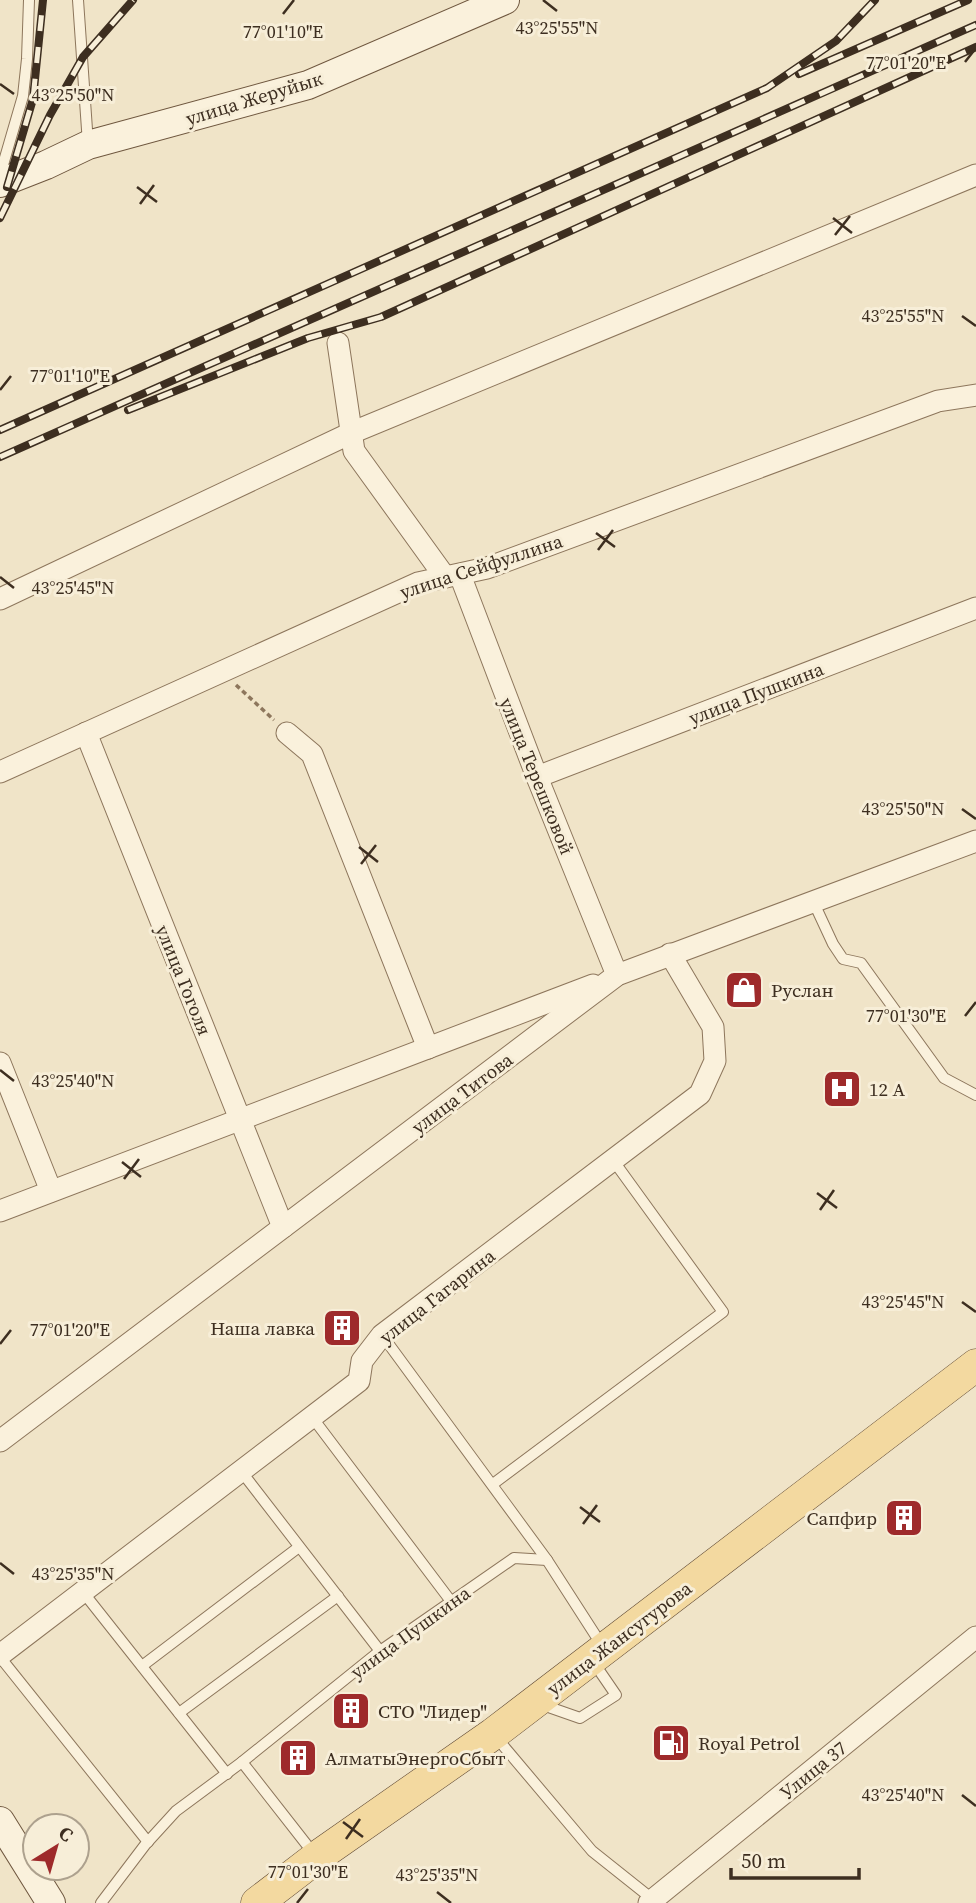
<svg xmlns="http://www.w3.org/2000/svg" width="976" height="1903" viewBox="0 0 976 1903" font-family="'Source Serif 4',serif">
  <rect width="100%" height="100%" fill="#f0e4c8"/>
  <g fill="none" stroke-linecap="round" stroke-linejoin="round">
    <defs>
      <g id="lane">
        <polyline points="78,0 88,144"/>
        <polyline points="0,175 23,96 27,59 29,0"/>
        <polyline points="813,901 833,944 843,959 861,963 944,1078 976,1095"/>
        <polyline points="382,1335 547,1560 603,1647"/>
        <polyline points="312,1417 450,1600"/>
        <polyline points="241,1471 380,1651"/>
        <polyline points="493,1484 723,1312 613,1160"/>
        <polyline points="83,1592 227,1774"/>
        <polyline points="0,1657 148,1842"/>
        <polyline points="142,1666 299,1547"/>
        <polyline points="540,1704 580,1718 616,1695 592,1660"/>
        <polyline points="179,1713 338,1596"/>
        <polyline points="495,1736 592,1851 656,1902"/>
        <polyline points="242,1762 314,1854"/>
        <polyline points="101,1903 145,1845 176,1811 242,1762 380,1651 514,1558 547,1560"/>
      </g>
      <g id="street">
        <polyline points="338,343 354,451 445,577"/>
        <polyline points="460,575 537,777 617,975"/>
        <polyline points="0,599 351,433 976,175"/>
        <polyline points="86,733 283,1227"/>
        <polyline points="287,733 312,754 428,1048"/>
        <polyline points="0,772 418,583 487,568 938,401 976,395"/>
        <polyline points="537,777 976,608"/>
        <polyline points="0,1063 51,1191"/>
        <polyline points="0,1211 593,985"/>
        <polyline points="0,1441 617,975 976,841"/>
        <polyline points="0,1655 359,1381 362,1361 382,1335 700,1094 715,1061 713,1027 670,954"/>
        <polyline points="649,1903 976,1637"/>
      </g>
      <g id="secondary">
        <polyline points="0,183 46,165 88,145 308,85 505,0"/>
        <polyline points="0,1821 51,1903"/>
      </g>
      <polyline id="primary" points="257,1903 317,1857 493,1734 976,1365"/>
    </defs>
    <use href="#lane" stroke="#8d765c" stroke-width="12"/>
    <use href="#street" stroke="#8d765c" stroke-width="23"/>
    <use href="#secondary" stroke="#6f573f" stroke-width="30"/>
    <use href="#primary" stroke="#5b4430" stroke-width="33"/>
    <polyline stroke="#8d765c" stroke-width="3.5" stroke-dasharray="5 3.5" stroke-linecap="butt" points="236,685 274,720"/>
    <use href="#lane" stroke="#faf1dc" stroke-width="10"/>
    <use href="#street" stroke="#faf1dc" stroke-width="21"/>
    <use href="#secondary" stroke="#faf1dc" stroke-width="28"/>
    <use href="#primary" stroke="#f3d9a0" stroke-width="32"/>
    <defs>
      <g id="rail">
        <polyline points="799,74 968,0"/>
        <polyline points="7,187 33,99 43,0"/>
        <polyline points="0,218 50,115 83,57 133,0"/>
        <polyline points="128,410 308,338 381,317 976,47"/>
        <polyline points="0,430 767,88 836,41 875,0"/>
        <polyline points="0,457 976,25"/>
      </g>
    </defs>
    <use href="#rail" stroke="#3d2e20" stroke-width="8"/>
    <use href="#rail" stroke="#f7eed8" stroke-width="5" stroke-dasharray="16" stroke-linecap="butt"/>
  </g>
  <path fill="none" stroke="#3d2e20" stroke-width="2.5" d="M543,0L557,11M283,14L294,0M965,62L976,48M0,84L14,94M137,187L157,202M140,204L154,185M833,218L852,233M835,235L850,216M962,316L976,326M0,390L11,376M596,533L615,547M598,550L613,530M0,577L14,588M962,809L976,819M359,847L378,862M361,864L376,845M965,1016L976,1002M0,1070L14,1081M122,1162L141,1177M124,1179L139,1159M817,1193L837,1208M820,1210L834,1190M962,1302L976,1312M0,1344L11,1330M580,1507L600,1522M583,1524L597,1505M0,1563L14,1574M962,1795L976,1806M343,1822L363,1837M346,1839L360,1819M437,1892L451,1903M297,1903L308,1889"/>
  <defs>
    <symbol id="shop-square" viewBox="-11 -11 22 22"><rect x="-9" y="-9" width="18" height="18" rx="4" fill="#9e2a2b" stroke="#f7eed8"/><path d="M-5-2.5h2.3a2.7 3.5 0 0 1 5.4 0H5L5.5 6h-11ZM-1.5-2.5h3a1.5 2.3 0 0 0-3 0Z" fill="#fff"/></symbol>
    <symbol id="hospital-square" viewBox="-11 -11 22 22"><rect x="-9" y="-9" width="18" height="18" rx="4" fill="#9e2a2b" stroke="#f7eed8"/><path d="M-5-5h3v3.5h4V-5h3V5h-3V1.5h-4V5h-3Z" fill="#fff"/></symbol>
    <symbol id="building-square" viewBox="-11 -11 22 22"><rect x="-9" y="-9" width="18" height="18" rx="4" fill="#9e2a2b" stroke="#f7eed8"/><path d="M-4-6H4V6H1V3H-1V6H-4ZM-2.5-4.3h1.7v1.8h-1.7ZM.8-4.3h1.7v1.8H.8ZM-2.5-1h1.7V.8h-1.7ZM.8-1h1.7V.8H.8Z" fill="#fff"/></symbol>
    <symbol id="fuel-square" viewBox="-11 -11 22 22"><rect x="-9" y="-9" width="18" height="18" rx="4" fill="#9e2a2b" stroke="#f7eed8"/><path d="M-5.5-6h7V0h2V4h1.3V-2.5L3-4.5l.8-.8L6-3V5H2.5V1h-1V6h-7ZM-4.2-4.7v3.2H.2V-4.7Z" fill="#fff"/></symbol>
  </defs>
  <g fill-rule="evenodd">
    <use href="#shop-square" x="722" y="968" width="44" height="44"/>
    <use href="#hospital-square" x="820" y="1067" width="44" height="44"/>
    <use href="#building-square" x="320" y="1306" width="44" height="44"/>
    <use href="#building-square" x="882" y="1496" width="44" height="44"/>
    <use href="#building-square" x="329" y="1689" width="44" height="44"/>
    <use href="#fuel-square" x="649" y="1721" width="44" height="44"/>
    <use href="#building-square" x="276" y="1736" width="44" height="44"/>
  </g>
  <g text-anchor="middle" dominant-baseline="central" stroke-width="6" stroke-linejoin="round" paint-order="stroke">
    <g font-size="19" fill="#3d2e20" stroke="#f7eed8">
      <text transform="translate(254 98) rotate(-17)">улица Жеруйык</text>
      <text transform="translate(481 566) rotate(-18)">улица Сейфуллина</text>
      <text transform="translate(756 693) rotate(-21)">улица Пушкина</text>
      <text transform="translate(537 776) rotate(68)">улица Терешковой</text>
      <text transform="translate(184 980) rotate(68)">улица Гоголя</text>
      <text transform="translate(462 1093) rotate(-37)">улица Титова</text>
      <text transform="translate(437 1296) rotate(-38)">улица Гагарина</text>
      <text transform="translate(410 1632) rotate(-36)">улица Пушкина</text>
      <text transform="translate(619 1638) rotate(-37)">улица Жансугурова</text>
      <text transform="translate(813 1770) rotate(-39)">Улица 37</text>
    </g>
    <g font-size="19" fill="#3d2e20" stroke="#f7eed8" text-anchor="start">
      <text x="771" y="990">Руслан</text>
      <text x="869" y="1089">12 А</text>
      <text x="315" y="1328" text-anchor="end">Наша лавка</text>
      <text x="877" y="1518" text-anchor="end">Сапфир</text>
      <text x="378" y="1711">СТО "Лидер"</text>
      <text x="698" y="1743">Royal Petrol</text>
      <text x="325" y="1758">АлматыЭнергоСбыт</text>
    </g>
  </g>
  <g font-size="18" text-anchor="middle" fill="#3d2e20" stroke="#f7eed8" stroke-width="6" stroke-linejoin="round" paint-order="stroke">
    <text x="557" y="34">43°25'55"N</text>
    <text x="283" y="38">77°01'10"E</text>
    <text x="906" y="69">77°01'20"E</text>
    <text x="73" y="101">43°25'50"N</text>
    <text x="903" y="322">43°25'55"N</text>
    <text x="70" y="382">77°01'10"E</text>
    <text x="73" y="594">43°25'45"N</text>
    <text x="903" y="815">43°25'50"N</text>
    <text x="906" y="1022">77°01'30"E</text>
    <text x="73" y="1087">43°25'40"N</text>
    <text x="903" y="1308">43°25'45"N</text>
    <text x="70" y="1336">77°01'20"E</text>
    <text x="73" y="1580">43°25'35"N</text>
    <text x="903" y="1801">43°25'40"N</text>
    <text x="308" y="1878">77°01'30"E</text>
    <text x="437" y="1881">43°25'35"N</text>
  </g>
  <g transform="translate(56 1847) rotate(37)"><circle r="33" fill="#f7eed8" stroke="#ada18e" stroke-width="2"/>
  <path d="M0-5L12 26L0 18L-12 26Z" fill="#9e2a2b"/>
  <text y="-10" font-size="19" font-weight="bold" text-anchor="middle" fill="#3d2e20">С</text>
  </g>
  <path d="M731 1868v10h128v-10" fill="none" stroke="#3d2e20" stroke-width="3.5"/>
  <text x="741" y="1868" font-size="21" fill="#3d2e20" stroke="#f7eed8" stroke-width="5" paint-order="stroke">50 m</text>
</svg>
